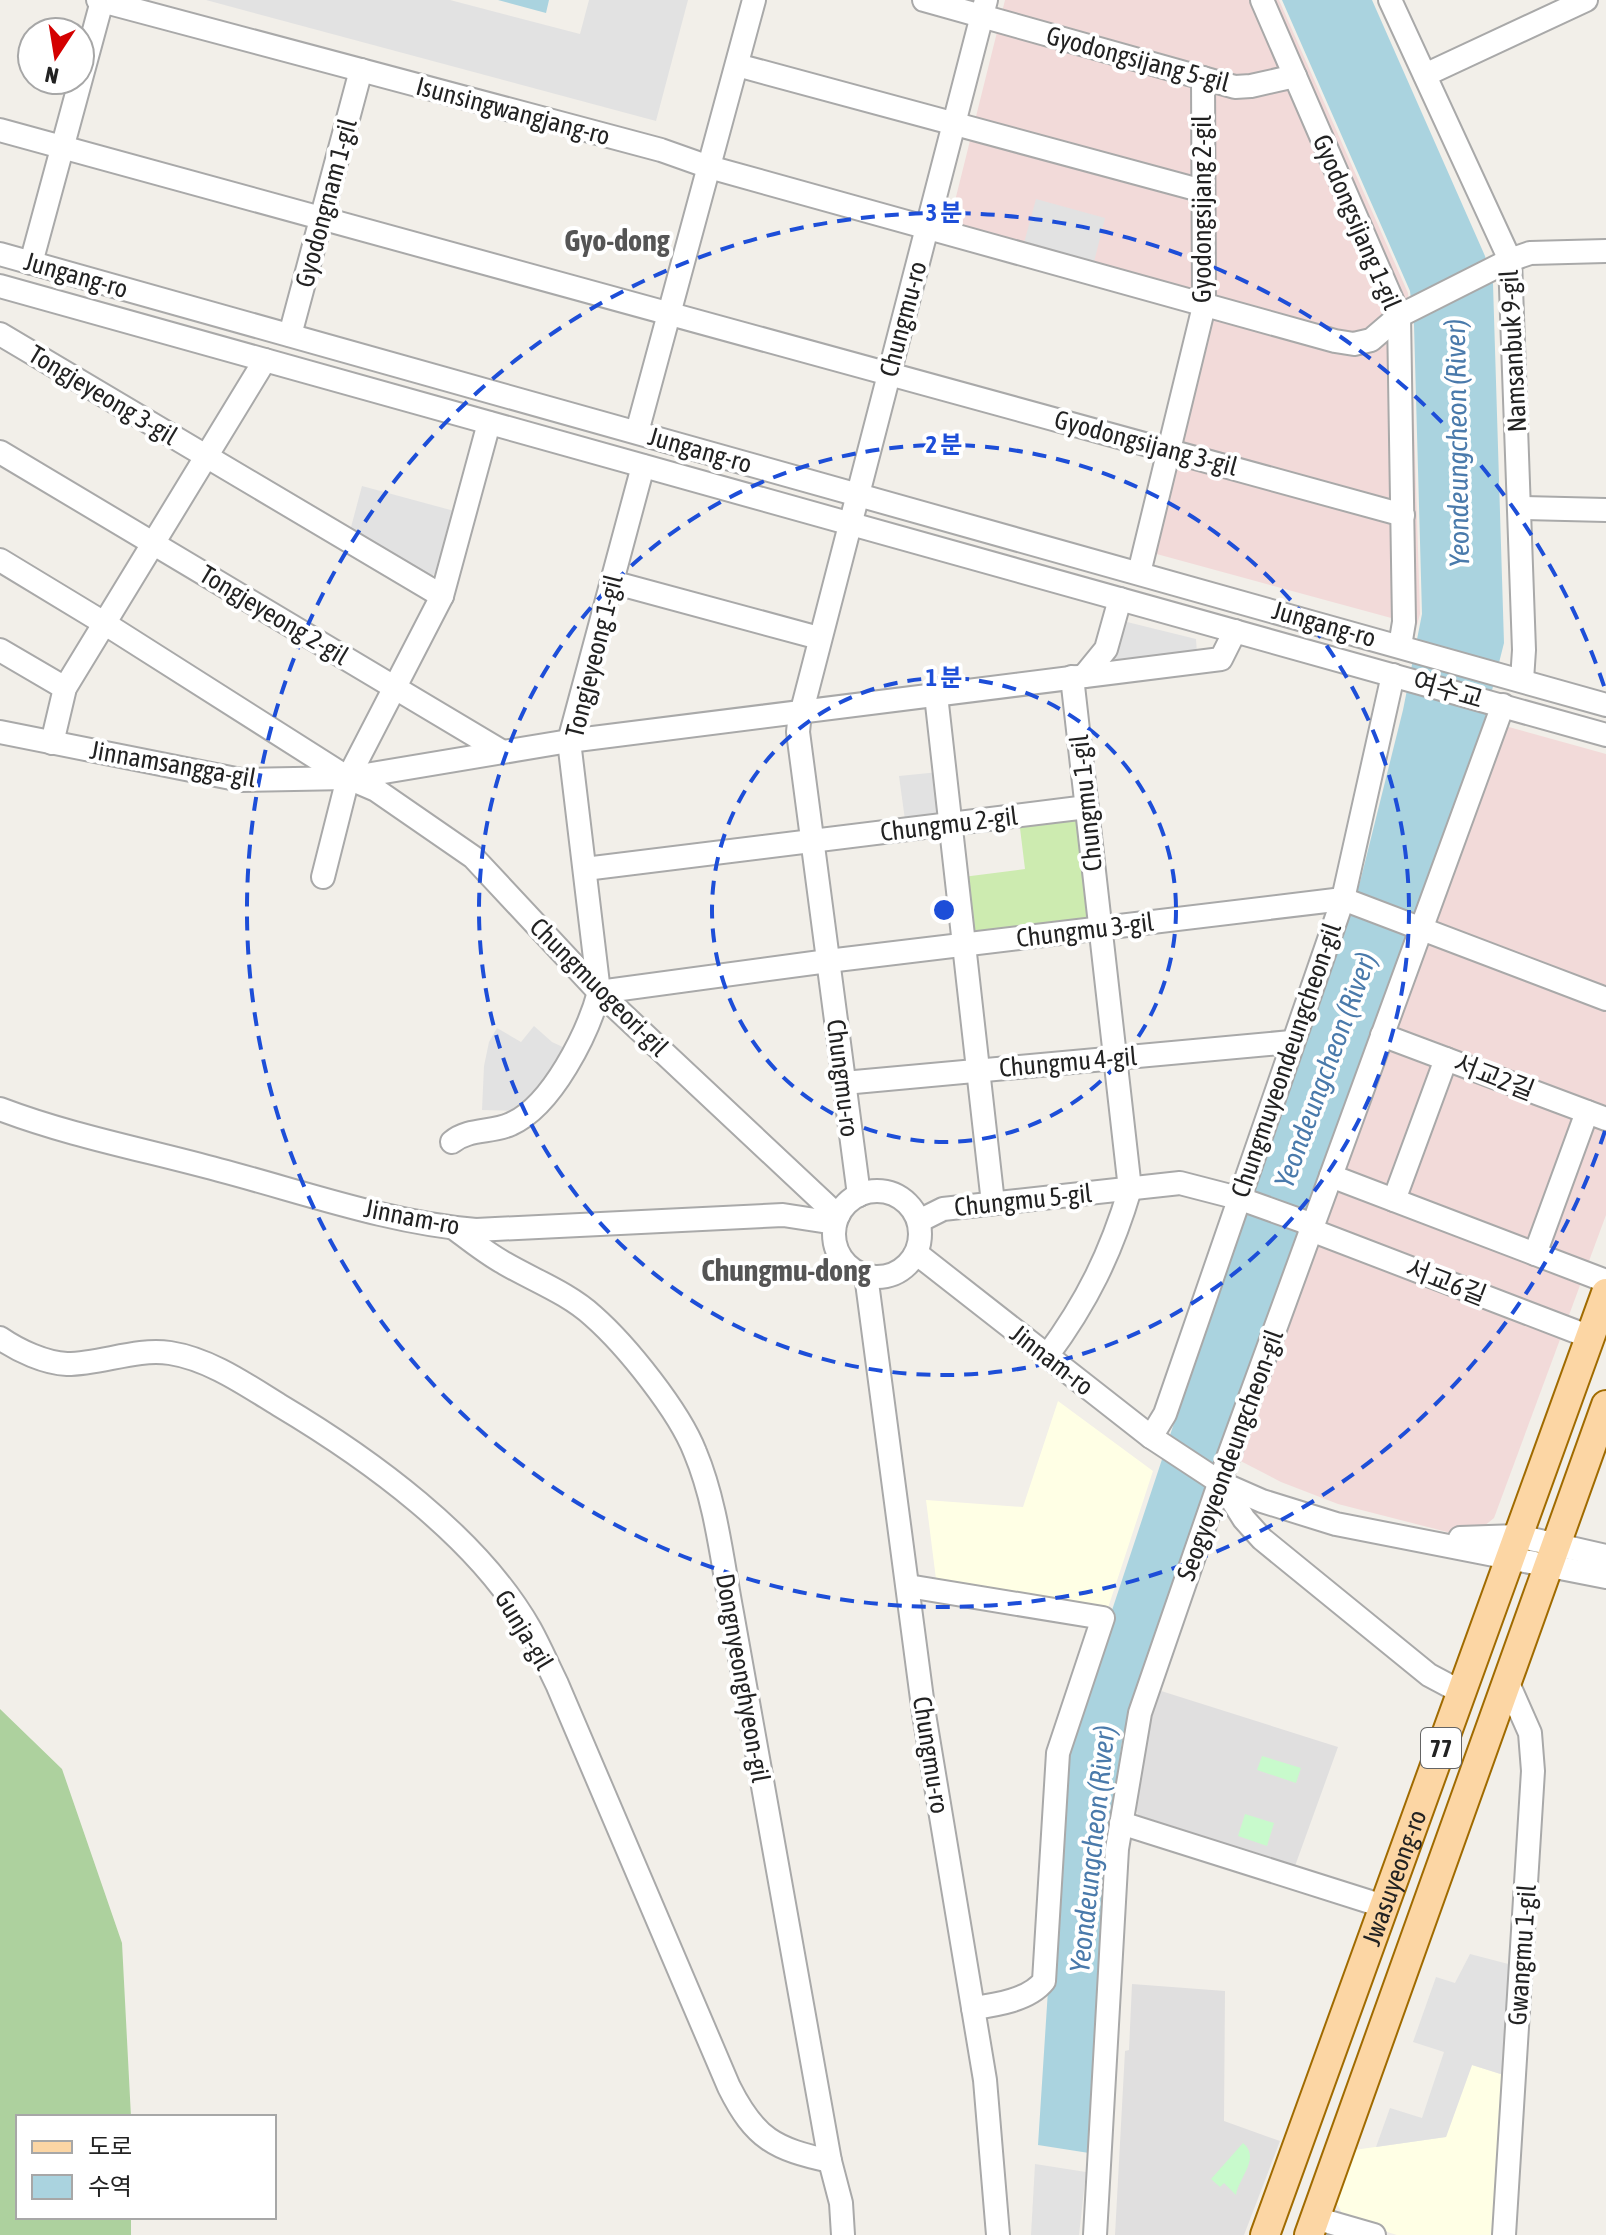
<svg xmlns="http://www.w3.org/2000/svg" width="1606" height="2235" viewBox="0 0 1606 2235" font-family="'Asap Condensed','Noto Sans KR',sans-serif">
  <rect width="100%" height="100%" fill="#f2efe9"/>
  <g fill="#e0dfdf">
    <polygon points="1158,1690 1338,1747 1295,1866 1138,1815 1135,1805 1139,1755"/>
    <polygon points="1132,1984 1225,1991 1224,2121 1280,2141 1244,2235 1115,2235 1125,2051 1129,2050"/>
  </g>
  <g fill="#f2dad9">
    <polygon points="1005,0 1279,0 1408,293 1411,326 1420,614 1417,625 1153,553 1215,301 949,225"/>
    <polygon points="1487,721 1606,754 1606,1215 1494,1518 1478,1531 1455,1534 1338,1504 1281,1482 1229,1455"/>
  </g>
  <g fill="#ffffe5">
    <polygon points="1058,1401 1153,1471 1106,1614 937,1587 926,1500 1023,1507"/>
    <polygon points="1472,2065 1510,2077 1498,2235 1397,2235 1345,2219 1336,2202 1354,2150 1446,2137"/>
  </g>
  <polygon fill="#cdebb0" points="1081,813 1094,919 970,934 963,877 1025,869 1019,820"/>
  <polygon fill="#add19e" points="0,1709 62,1769 122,1943 131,2117 18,2117 18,2217 131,2217 131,2235 0,2235"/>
  <g fill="#c8facc">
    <polygon points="1262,1756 1301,1768 1296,1783 1257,1770"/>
    <polygon points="1245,1814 1274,1823 1267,1846 1238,1836"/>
    <path d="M1243,2143C1261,2158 1239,2177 1236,2195L1224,2183L1220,2187L1211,2179Z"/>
  </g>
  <g fill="#e2e2e2">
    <polygon points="206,0 450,0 580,34 589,0 688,0 656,121"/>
    <polygon points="1036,199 1105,218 1094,262 1024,243"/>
    <polygon points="362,486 458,512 442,571 428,577 350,531"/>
    <polygon points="1123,621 1196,639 1197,654 1101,664"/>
    <polygon points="939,772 945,815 905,820 899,776"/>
    <polygon points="534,1026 552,1042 569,1050 520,1111 482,1110 484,1066 489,1042 497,1028 521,1042"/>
    <polygon points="1470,1954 1516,1966 1510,2077 1472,2065 1446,2137 1376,2147 1390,2108 1422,2118 1444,2052 1413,2042 1436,1977 1455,1983"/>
    <polygon points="1035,2164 1086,2172 1079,2235 1031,2235"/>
  </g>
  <g fill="#aad3df">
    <polygon points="498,0 549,0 546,13"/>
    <polygon points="1282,0 1372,0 1485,256 1493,284 1504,643 1484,722 1123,1735 1108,1836 1089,2153 1038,2145 1063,1758 1242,1218 1360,882 1403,710 1422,614 1414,325 1410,291"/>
  </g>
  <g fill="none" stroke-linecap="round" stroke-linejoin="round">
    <defs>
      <g id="minor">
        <polyline points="98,0 661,150 709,167 1335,341 1354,344 1371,340 1399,316 1510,260 1530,253 1606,251"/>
        <polyline points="924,0 1235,87 1251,86 1295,76"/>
        <polyline points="1262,0 1399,316 1404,622 1400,646"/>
        <polyline points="1390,0 1510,260 1524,650 1522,680"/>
        <polyline points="737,65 1203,191"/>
        <polyline points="1425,75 1586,0"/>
        <polyline points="0,130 1403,515"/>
        <polyline points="0,254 1606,705"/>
        <polyline points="31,263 102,1"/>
        <polyline points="0,286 1606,735"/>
        <polyline points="0,334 442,596"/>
        <polyline points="290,335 361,70"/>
        <polyline points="637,432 754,0"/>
        <polyline points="0,452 501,751"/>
        <polyline points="1519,508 1606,510"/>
        <polyline points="0,560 104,623 348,778 376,790 473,857 599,992 838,1216"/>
        <polyline points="1139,573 1204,306 1203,78"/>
        <polyline points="612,582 819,638"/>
        <polyline points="0,650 65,688"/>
        <polyline points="1084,676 1106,649 1120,599"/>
        <polyline points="936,695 993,1203"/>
        <polyline points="0,732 241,780 348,778 569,741 1221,659 1235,631"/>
        <polyline points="52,743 65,688 265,360"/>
        <polyline points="585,869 1087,807"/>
        <polyline points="323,877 348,778 442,596 489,423"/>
        <polyline points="599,992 828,961 1343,899 1606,999"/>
        <polyline points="1382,1035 1606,1119"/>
        <polyline points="844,1083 1291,1042"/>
        <path d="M0,1109C71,1136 146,1150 219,1170C303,1192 389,1223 476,1230L783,1215L835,1223"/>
        <path d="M452,1142C469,1128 492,1133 511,1124C552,1106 588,1033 599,992L569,741L643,466"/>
        <polyline points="1331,1176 1606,1281"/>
        <circle cx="877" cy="1234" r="43"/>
        <polyline points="859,1195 798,732 799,722 986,0"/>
        <polyline points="1394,1200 1446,1059"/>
        <polyline points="919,1221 943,1209 1180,1183 1238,1198 1305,1222 1311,1230 1590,1337"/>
        <path d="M454,1228C470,1240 486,1253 504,1263C533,1280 568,1293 593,1316C627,1346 679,1411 695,1452C716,1502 722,1560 732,1613L830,2161L841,2203L843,2235"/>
        <polyline points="916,1253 1151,1437 1221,1483 1262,1501 1336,1524 1606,1577"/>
        <polyline points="1535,1254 1587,1112"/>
        <polyline points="866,1275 924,1714 985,2080 998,2235"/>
        <path d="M0,1338C19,1351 45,1363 67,1364C102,1364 135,1348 170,1353C209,1359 245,1384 279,1405C368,1458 478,1537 530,1629C540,1647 548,1666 557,1684L729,2087C755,2139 775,2149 830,2161"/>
        <path d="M1047,1356C1087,1302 1111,1253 1130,1189L1072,677"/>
        <polyline points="1151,1437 1165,1414 1343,899 1393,675"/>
        <polyline points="1222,1484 1244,1519 1262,1539 1429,1675 1461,1692"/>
        <polyline points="1460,1538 1518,1536 1606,1556"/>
        <path d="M908,1586L1103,1618L1058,1753L1044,1981C1029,2000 996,2005 973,2008"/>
        <polyline points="1121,1823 1383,1906"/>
        <polyline points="1315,2218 1374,2235"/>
        <polyline points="1095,2235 1117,1849 1140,1713 1229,1455 1503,705"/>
        <polyline points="1504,2235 1533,1771 1530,1733 1507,1681"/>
      </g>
      <g id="major">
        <path id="s1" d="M1265,2235L1606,1293"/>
        <polyline points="1309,2235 1606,1405"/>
      </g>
    </defs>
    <use href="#minor" stroke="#a9a9a9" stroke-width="26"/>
    <use href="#major" stroke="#a06b00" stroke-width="32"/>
    <use href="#minor" stroke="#fff" stroke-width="22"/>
    <use href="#major" stroke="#fcd6a4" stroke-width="28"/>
  </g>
  <g fill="none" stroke="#1d4ed8" stroke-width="4" stroke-dasharray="14 10">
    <circle cx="944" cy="910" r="232"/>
    <circle cx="944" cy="910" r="465"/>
    <path d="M1605 1131A697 697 0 1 1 1605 689"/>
  </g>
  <g text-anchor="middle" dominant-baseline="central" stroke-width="8" stroke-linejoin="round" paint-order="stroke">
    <rect fill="#fff" stroke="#646464" stroke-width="2" x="1421" y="1728" width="40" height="40" rx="6"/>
    <g font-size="24" font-weight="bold" fill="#222">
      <text x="1441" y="1748">77</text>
    </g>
    <g font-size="26" fill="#222" stroke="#fff">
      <text transform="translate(1138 59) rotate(15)">Gyodongsijang 5-gil</text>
      <text transform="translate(513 111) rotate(15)">Isunsingwangjang-ro</text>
      <text transform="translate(326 203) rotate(-75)">Gyodongnam 1-gil</text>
      <text transform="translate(1202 209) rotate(-90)">Gyodongsijang 2-gil</text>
      <text transform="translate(1357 222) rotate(67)">Gyodongsijang 1-gil</text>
      <text transform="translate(76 275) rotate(16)">Jungang-ro</text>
      <text transform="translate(903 319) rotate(-75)">Chungmu-ro</text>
      <text transform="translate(1513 351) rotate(-93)">Namsanbuk 9-gil</text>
      <text transform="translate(103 395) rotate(31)">Tongjeyeong 3-gil</text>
      <text transform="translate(1146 443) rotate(15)">Gyodongsijang 3-gil</text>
      <text transform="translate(700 450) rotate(16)">Jungang-ro</text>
      <text transform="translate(274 615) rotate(31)">Tongjeyeong 2-gil</text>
      <text transform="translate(1324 624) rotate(16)">Jungang-ro</text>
      <text transform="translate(594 656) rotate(-76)">Tongjeyeong 1-gil</text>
      <text transform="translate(1448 690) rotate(16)">여수교</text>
      <text transform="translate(173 764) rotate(10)">Jinnamsangga-gil</text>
      <text transform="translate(1086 803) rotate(-96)">Chungmu 1-gil</text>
      <text transform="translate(949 824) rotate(-7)">Chungmu 2-gil</text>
      <text transform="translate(1085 930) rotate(-7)">Chungmu 3-gil</text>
      <text transform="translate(599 987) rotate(45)">Chungmuogeori-gil</text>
      <text transform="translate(1286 1060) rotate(-71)">Chungmuyeondeungcheon-gil</text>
      <text transform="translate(1068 1062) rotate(-5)">Chungmu 4-gil</text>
      <text transform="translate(1494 1077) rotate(21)">서교2길</text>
      <text transform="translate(843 1078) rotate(83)">Chungmu-ro</text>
      <text transform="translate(1023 1200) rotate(-6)">Chungmu 5-gil</text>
      <text transform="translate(412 1217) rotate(11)">Jinnam-ro</text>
      <text transform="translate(1446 1282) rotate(21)">서교6길</text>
      <text transform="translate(1052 1360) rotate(38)">Jinnam-ro</text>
      <text transform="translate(1230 1455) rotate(-70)">Seogyoyeondeungcheon-gil</text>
      <text transform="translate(524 1630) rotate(59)">Gunja-gil</text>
      <text transform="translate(743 1678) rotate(80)">Dongnyeonghyeon-gil</text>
      <text transform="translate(931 1755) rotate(81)">Chungmu-ro</text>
      <text stroke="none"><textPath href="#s1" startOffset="380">Jwasuyeong-ro</textPath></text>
      <text transform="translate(1522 1955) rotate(-86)">Gwangmu 1-gil</text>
    </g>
    <g font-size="28" font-style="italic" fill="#4a7aab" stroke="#fff">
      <text transform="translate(1457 443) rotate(-91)">Yeondeungcheon (River)</text>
      <text transform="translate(1325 1070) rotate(-70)">Yeondeungcheon (River)</text>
      <text transform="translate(1092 1849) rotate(-84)">Yeondeungcheon (River)</text>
    </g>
    <g font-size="30" font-weight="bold" fill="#555" stroke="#fff">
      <text x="617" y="240">Gyo-dong</text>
      <text x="786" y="1270">Chungmu-dong</text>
    </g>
  </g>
  <circle cx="944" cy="910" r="12" fill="#1d4ed8" stroke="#fff" stroke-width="4"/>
  <g font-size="24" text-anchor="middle" font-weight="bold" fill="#1d4ed8" stroke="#fff" stroke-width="8" stroke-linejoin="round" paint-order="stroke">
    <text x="944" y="221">3 분</text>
    <text x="944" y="453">2 분</text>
    <text x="944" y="686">1 분</text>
  </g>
  <rect x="16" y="2115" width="260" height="104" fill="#ffffff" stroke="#a7a7a7" stroke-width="2"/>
  <rect x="32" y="2141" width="40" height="12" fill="#fcd6a4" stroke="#a7a7a7" stroke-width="2"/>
  <text x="88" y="2155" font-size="24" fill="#222222">도로</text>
  <rect x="32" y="2175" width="40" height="24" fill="#aad3df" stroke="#a7a7a7" stroke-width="2"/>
  <text x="88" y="2195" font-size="24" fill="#222222">수역</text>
  <g transform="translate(56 56) rotate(192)"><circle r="38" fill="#ffffff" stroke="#a7a7a7" stroke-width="2"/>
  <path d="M0-6L14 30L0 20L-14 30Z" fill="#d40000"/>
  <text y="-12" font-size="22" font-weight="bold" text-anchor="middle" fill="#222222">N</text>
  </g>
</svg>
